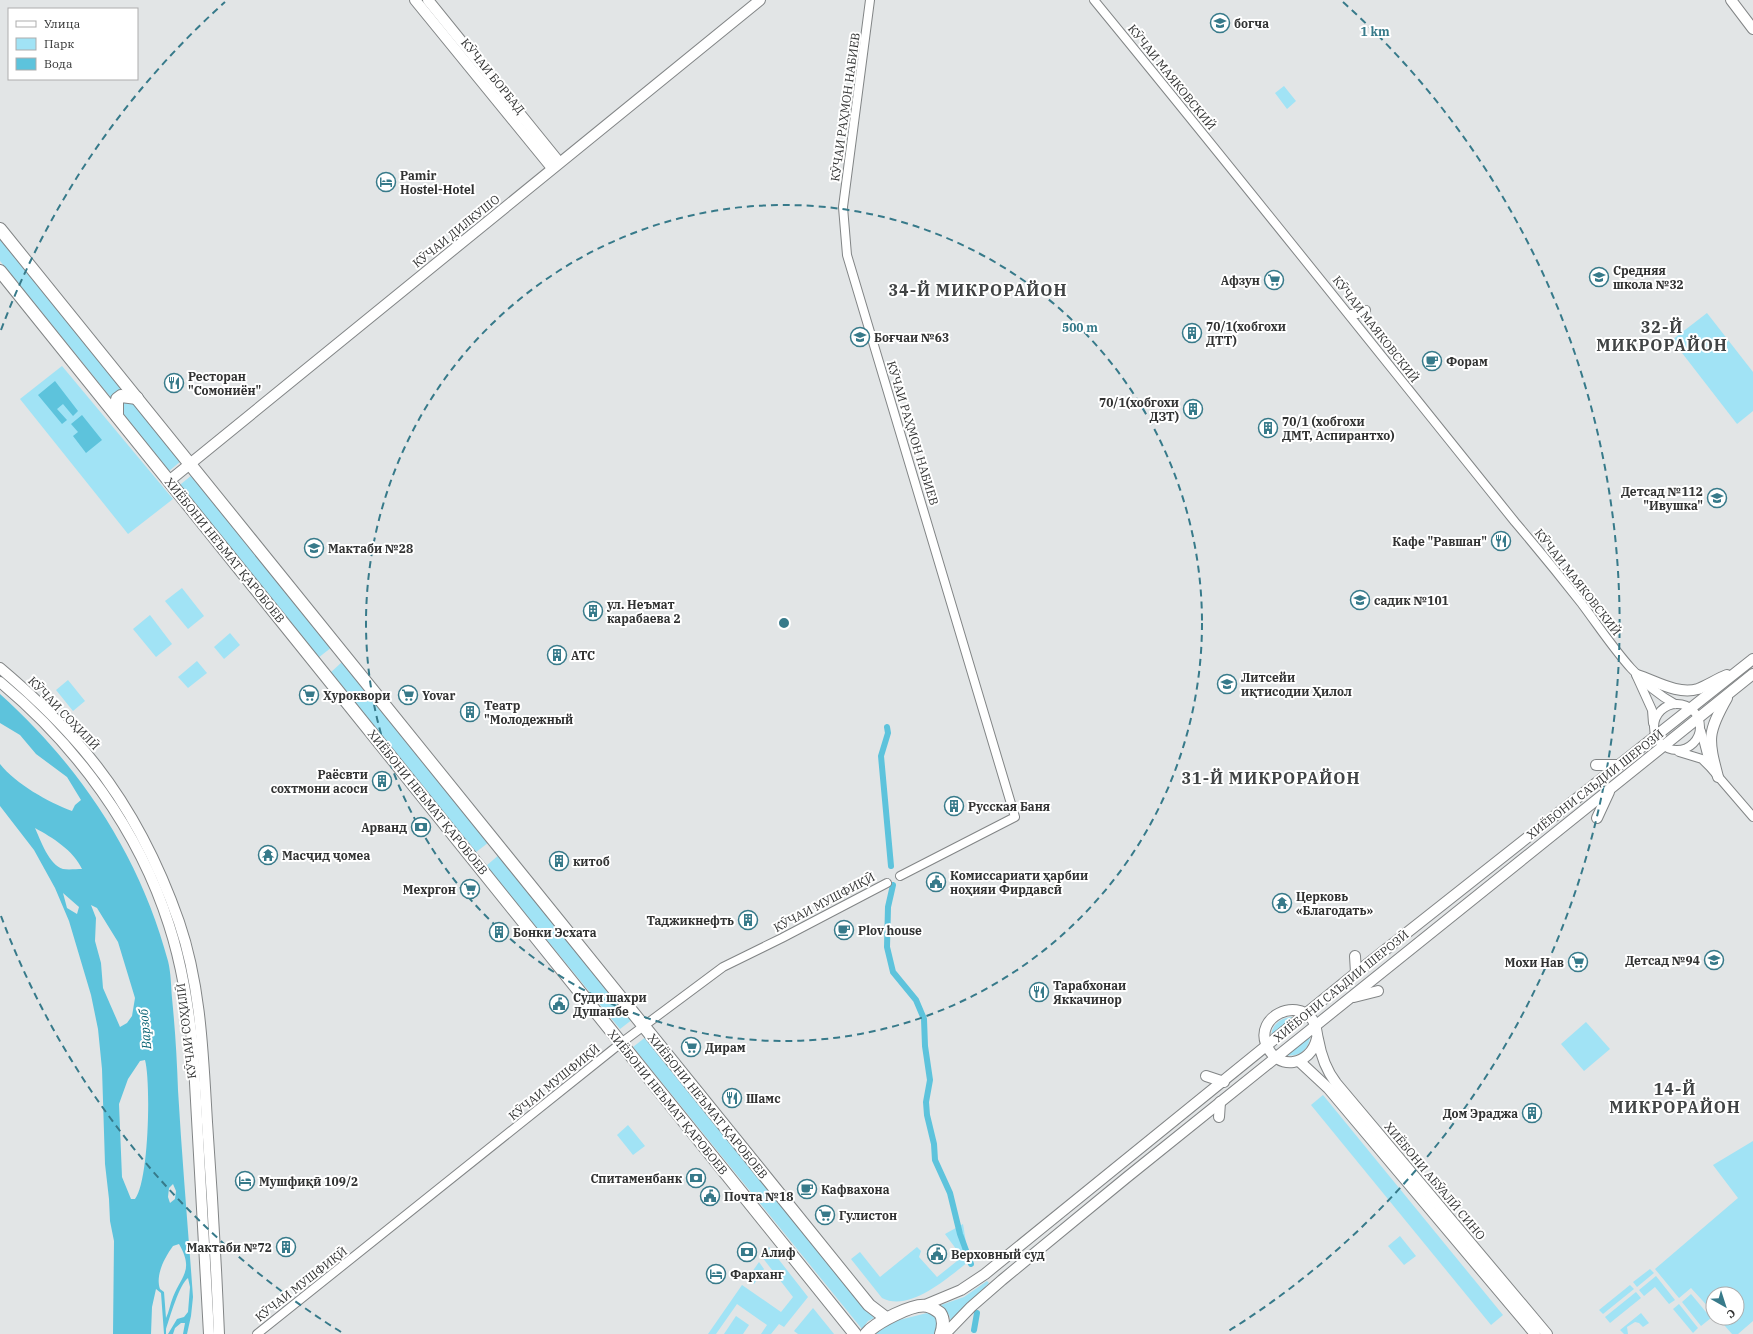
<svg xmlns="http://www.w3.org/2000/svg" width="1753" height="1334" viewBox="0 0 1753 1334" font-family="'IBM Plex Serif',serif">
  <rect width="100%" height="100%" fill="#e2e5e6"/>
  <g fill="#a1e3f5">
    <polygon points="1284,86 1296,101 1287,109 1275,93"/>
    <polygon points="0,237 123,391 112,399 0,261"/>
    <polygon points="1707,313 1753,372 1753,411 1737,424 1672,340"/>
    <polygon points="62,366 173,499 128,534 20,399"/>
    <polygon points="126,400 131,400 181,461 169,471 121,411 123,402"/>
    <polygon points="192,475 332,647 318,658 181,488 181,484"/>
    <polygon points="182,588 204,616 188,629 165,601"/>
    <polygon points="150,615 172,644 156,657 133,629"/>
    <polygon points="230,633 240,645 224,659 214,647"/>
    <polygon points="197,661 207,673 188,688 178,677"/>
    <polygon points="342,662 489,842 475,853 329,674"/>
    <polygon points="68,680 85,701 73,711 56,690"/>
    <polygon points="500,854 633,1019 620,1029 486,866"/>
    <path d="M1290,1017L1297,1018L1271,1039C1271,1026 1278,1019 1290,1017Z"/>
    <polygon points="1586,1022 1610,1049 1584,1071 1561,1044"/>
    <path d="M1310,1035C1310,1049 1299,1058 1285,1055Z"/>
    <polygon points="647,1036 874,1318 868,1321 862,1329 633,1047"/>
    <polygon points="1323,1095 1503,1315 1491,1325 1311,1105"/>
    <polygon points="628,1125 645,1146 633,1155 617,1135"/>
    <polygon points="1753,1141 1753,1321 1738,1334 1732,1334 1718,1318 1737,1318 1737,1294 1713,1294 1713,1312 1691,1288 1679,1298 1655,1269 1738,1198 1713,1165"/>
    <path d="M963,1224L969,1261C949,1277 909,1313 882,1298L851,1259L860,1252L880,1277L917,1247L921,1251L919,1257L937,1277L962,1257L945,1234Z"/>
    <polygon points="1400,1236 1416,1256 1404,1265 1388,1246"/>
    <polygon points="769,1247 808,1297 784,1327 779,1324 771,1334 761,1334 767,1325 737,1304 716,1334 708,1334 742,1285 781,1312 793,1297 762,1257"/>
    <polygon points="759,1262 764,1269 754,1284 747,1279"/>
    <polygon points="1650,1269 1654,1273 1637,1287 1633,1282"/>
    <polygon points="1656,1276 1675,1300 1669,1304 1655,1287 1644,1296 1639,1290"/>
    <polygon points="987,1281 989,1283 951,1321 949,1315 941,1305 964,1297"/>
    <polygon points="1630,1285 1634,1289 1603,1314 1599,1310"/>
    <polygon points="1636,1292 1641,1298 1610,1323 1605,1317"/>
    <polygon points="1691,1294 1711,1318 1701,1326 1682,1302"/>
    <polygon points="1679,1304 1698,1328 1693,1333 1673,1309"/>
    <polygon points="813,1308 834,1334 798,1334 794,1331"/>
    <polygon points="927,1313 934,1315 939,1320 937,1332 935,1334 874,1334 895,1321"/>
    <polygon points="1641,1313 1649,1323 1643,1327 1639,1323 1635,1322 1627,1327 1628,1334 1624,1334 1620,1330"/>
    <polygon points="736,1316 749,1325 743,1334 724,1334"/>
  </g>
  <g fill="#5dc3dc" fill-rule="evenodd">
    <polygon points="55,381 78,411 73,416 63,404 57,409 67,420 62,424 38,395"/>
    <polygon points="82,415 102,440 86,453 73,436 78,432 71,424"/>
    <path d="M0,694C81,767 140,856 168,961C171,973 171,986 172,998C175,1028 177,1059 178,1090C182,1159 188,1228 193,1297L191,1316L187,1334H183L185,1323H181L175,1328L173,1334H168L177,1319L184,1317L188,1312L190,1287L188,1278C179,1285 170,1317 166,1329V1334H164L161,1293L156,1289L152,1307L151,1334H113L114,1241L110,1221L109,1199L105,1164L102,1069L98,1029L91,995L69,921L55,888L34,850L0,806V764C16,784 48,802 72,811L75,805L81,800L67,777L36,754L20,735L0,723ZM35,828C53,838 73,850 82,869C77,869 68,870 63,869C49,865 40,839 35,828ZM63,893L79,907L77,914L67,908ZM91,905L97,908L118,942L135,998L132,1016L127,1023L120,1027L103,988L101,963L95,941L96,918ZM145,1060C151,1082 149,1182 135,1199H131L122,1177L119,1104L128,1079L140,1061ZM173,1184L176,1191L175,1199L170,1203L168,1197L169,1188ZM179,1244C194,1270 182,1275 173,1297C170,1304 169,1312 166,1318L164,1292L160,1289C155,1275 165,1257 173,1246Z"/>
  </g>
  <g fill="none" stroke-linecap="round" stroke-linejoin="round">
    <g stroke="#5dc3dc" stroke-width="6">
      <polyline points="887,727 888,733 881,756 891,866"/>
      <polyline points="893,885 888,907 887,947 893,972 916,1000 924,1019 925,1046 930,1080 926,1102 927,1115 934,1144 935,1160 950,1193 960,1234 971,1264"/>
      <polyline points="974,1330 977,1313"/>
    </g>
    <defs>
      <g id="minor">
        <polyline points="870,0 843,207 847,255 1015,817 900,876"/>
        <path d="M1094,0C1236,173 1375,348 1515,522C1538,549 1560,576 1582,604C1609,640 1634,682 1675,704"/>
        <polyline points="1349,314 1358,314 1366,310"/>
        <polyline points="1637,677 1652,710 1653,723"/>
        <circle cx="1677" cy="727" r="23"/>
        <polyline points="1701,731 1710,766"/>
        <polyline points="1679,752 1702,759 1710,767 1753,817"/>
        <polyline points="257,1334 621,1043 723,967 782,938 887,883"/>
      </g>
      <g id="major">
        <polyline points="415,0 552,168"/>
        <polyline points="428,0 559,162"/>
        <polyline points="1731,0 1753,29"/>
        <polyline points="169,481 760,0"/>
        <path d="M0,668C26,690 51,713 74,739C121,791 156,856 179,922C201,986 203,1055 207,1122C212,1192 216,1263 219,1334"/>
        <path d="M1637,675C1656,681 1677,695 1698,689C1708,685 1717,679 1727,675"/>
        <path d="M0,682C76,745 139,830 169,925C182,965 188,1006 193,1047L209,1334"/>
        <polyline points="1596,765 1619,765"/>
        <path d="M1718,777C1708,739 1707,733 1727,698"/>
        <polyline points="1597,818 1609,792"/>
        <polyline points="1355,956 1356,973"/>
        <polyline points="1354,997 1378,991"/>
        <path d="M1317,1038C1311,1066 1277,1072 1266,1044C1256,1017 1295,998 1312,1019C1317,1026 1316,1032 1318,1039C1321,1056 1326,1070 1336,1083L1547,1334"/>
        <polyline points="1299,1061 1328,1088 1535,1334"/>
        <polyline points="1206,1076 1224,1082"/>
        <polyline points="1219,1117 1220,1102"/>
        <polyline points="925,1305 961,1290 985,1274 1356,973 1753,659"/>
        <polyline points="945,1334 971,1307 1002,1280 1126,1178 1753,674"/>
      </g>
      <g id="highway">
        <polyline points="0,229 869,1305 886,1318"/>
        <polyline points="0,271 855,1334"/>
        <polyline points="117,416 117,399 121,396 137,398"/>
        <path d="M866,1334C875,1323 913,1303 927,1306C932,1307 936,1310 940,1313C944,1319 943,1328 941,1334"/>
      </g>
    </defs>
    <use href="#minor" stroke="#828586" stroke-width="10"/>
    <use href="#major" stroke="#828586" stroke-width="12"/>
    <use href="#highway" stroke="#828586" stroke-width="14"/>
    <use href="#minor" stroke="#fff" stroke-width="8"/>
    <use href="#major" stroke="#fff" stroke-width="10"/>
    <use href="#highway" stroke="#fff" stroke-width="12"/>
  </g>
  <g fill="none" stroke="#377a8a" stroke-width="2" stroke-dasharray="7 5">
    <circle cx="784" cy="623" r="418"/>
    <path d="M341 1332A836 836 0 0 1 1 916M1 330A836 836 0 0 1 225 2M1343 2A836 836 0 0 1 1227 1332"/>
  </g>
  <defs>
    <symbol id="school-ring" viewBox="-11 -11 22 22"><circle r="9.5" fill="#fff" stroke="#377a8a" stroke-width="1.5"/><path d="M0-5L7-2L0 1L-7-2ZM-4 1L0 2.5L4 1V4Q0 6-4 4Z" fill="#377a8a"/></symbol>
    <symbol id="hotel-ring" viewBox="-11 -11 22 22"><circle r="9.5" fill="#fff" stroke="#377a8a" stroke-width="1.5"/><path d="M-6-4.5h1.5V1H6V5H4.5V3h-9V5H-6ZM-4 0a1.8 1.8 0 1 1 3.6 0ZM.5 0V-2.5h3Q6-2.5 6 0Z" fill="#377a8a"/></symbol>
    <symbol id="supermarket-ring" viewBox="-11 -11 22 22"><circle r="9.5" fill="#fff" stroke="#377a8a" stroke-width="1.5"/><path d="M-6-5.5h2.5l.6 2H6L4.5 2H-2.5L-4.4-4H-6ZM-1.5 3.2a1.3 1.3 0 1 0 .1 0ZM3 3.2a1.3 1.3 0 1 0 .1 0Z" fill="#377a8a"/></symbol>
    <symbol id="building-ring" viewBox="-11 -11 22 22"><circle r="9.5" fill="#fff" stroke="#377a8a" stroke-width="1.5"/><path d="M-4-6H4V6H1V3H-1V6H-4ZM-2.5-4.3h1.7v1.8h-1.7ZM.8-4.3h1.7v1.8H.8ZM-2.5-1h1.7V.8h-1.7ZM.8-1h1.7V.8H.8Z" fill="#377a8a"/></symbol>
    <symbol id="cafe-ring" viewBox="-11 -11 22 22"><circle r="9.5" fill="#fff" stroke="#377a8a" stroke-width="1.5"/><path d="M-5.5-4.5H6V0H3Q3 3.5 0 3.5H-2.5Q-5.5 3.5-5.5 0ZM3-3.2v2h1.7v-2ZM-6 4.5H4V6H-6Z" fill="#377a8a"/></symbol>
    <symbol id="restaurant-ring" viewBox="-11 -11 22 22"><circle r="9.5" fill="#fff" stroke="#377a8a" stroke-width="1.5"/><path d="M-5-6h1v4h1v-4h1v4h1v-4h1v5L-1.5 .5V6h-2V.5L-5-1ZM5-6V6H3V1.5H1.5Q1.5-4 5-6Z" fill="#377a8a"/></symbol>
    <symbol id="bank-ring" viewBox="-11 -11 22 22"><circle r="9.5" fill="#fff" stroke="#377a8a" stroke-width="1.5"/><path d="M-6-4H6V4H-6ZM0-2.3a2.3 2.3 0 1 0 0 4.6a2.3 2.3 0 1 0 0-4.6Z" fill="#377a8a"/></symbol>
    <symbol id="temple-ring" viewBox="-11 -11 22 22"><circle r="9.5" fill="#fff" stroke="#377a8a" stroke-width="1.5"/><path d="M0-6L5-2H3V0L6.5 2.5H4V6H1.5V3h-3V6H-4V2.5H-6.5L-3 0V-2H-5Z" fill="#377a8a"/></symbol>
    <symbol id="civic-ring" viewBox="-11 -11 22 22"><circle r="9.5" fill="#fff" stroke="#377a8a" stroke-width="1.5"/><path d="M-.6-6.5H3V-4.5H.6V-3L4-1V1h2V6H-6V1h2V-1L-.6-3ZM-1.2 2.5V6h2.4V2.5Z" fill="#377a8a"/></symbol>
  </defs>
  <g fill-rule="evenodd">
    <use href="#school-ring" x="1209" y="12" width="22" height="22"/>
    <use href="#hotel-ring" x="375" y="171" width="22" height="22"/>
    <use href="#school-ring" x="1588" y="266" width="22" height="22"/>
    <use href="#supermarket-ring" x="1263" y="269" width="22" height="22"/>
    <use href="#building-ring" x="1181" y="322" width="22" height="22"/>
    <use href="#school-ring" x="849" y="326" width="22" height="22"/>
    <use href="#cafe-ring" x="1421" y="350" width="22" height="22"/>
    <use href="#restaurant-ring" x="163" y="372" width="22" height="22"/>
    <use href="#building-ring" x="1182" y="398" width="22" height="22"/>
    <use href="#building-ring" x="1257" y="417" width="22" height="22"/>
    <use href="#school-ring" x="1706" y="487" width="22" height="22"/>
    <use href="#restaurant-ring" x="1490" y="530" width="22" height="22"/>
    <use href="#school-ring" x="303" y="537" width="22" height="22"/>
    <use href="#school-ring" x="1349" y="589" width="22" height="22"/>
    <use href="#building-ring" x="582" y="600" width="22" height="22"/>
    <use href="#building-ring" x="546" y="644" width="22" height="22"/>
    <use href="#school-ring" x="1216" y="673" width="22" height="22"/>
    <use href="#supermarket-ring" x="298" y="684" width="22" height="22"/>
    <use href="#supermarket-ring" x="397" y="684" width="22" height="22"/>
    <use href="#building-ring" x="459" y="701" width="22" height="22"/>
    <use href="#building-ring" x="371" y="770" width="22" height="22"/>
    <use href="#building-ring" x="943" y="795" width="22" height="22"/>
    <use href="#bank-ring" x="410" y="816" width="22" height="22"/>
    <use href="#temple-ring" x="257" y="844" width="22" height="22"/>
    <use href="#building-ring" x="548" y="850" width="22" height="22"/>
    <use href="#civic-ring" x="925" y="871" width="22" height="22"/>
    <use href="#supermarket-ring" x="459" y="878" width="22" height="22"/>
    <use href="#temple-ring" x="1271" y="892" width="22" height="22"/>
    <use href="#building-ring" x="737" y="909" width="22" height="22"/>
    <use href="#cafe-ring" x="833" y="919" width="22" height="22"/>
    <use href="#building-ring" x="488" y="921" width="22" height="22"/>
    <use href="#school-ring" x="1703" y="949" width="22" height="22"/>
    <use href="#supermarket-ring" x="1567" y="951" width="22" height="22"/>
    <use href="#restaurant-ring" x="1028" y="981" width="22" height="22"/>
    <use href="#civic-ring" x="548" y="993" width="22" height="22"/>
    <use href="#supermarket-ring" x="680" y="1036" width="22" height="22"/>
    <use href="#restaurant-ring" x="721" y="1087" width="22" height="22"/>
    <use href="#building-ring" x="1521" y="1102" width="22" height="22"/>
    <use href="#bank-ring" x="685" y="1167" width="22" height="22"/>
    <use href="#hotel-ring" x="234" y="1170" width="22" height="22"/>
    <use href="#cafe-ring" x="796" y="1178" width="22" height="22"/>
    <use href="#civic-ring" x="699" y="1185" width="22" height="22"/>
    <use href="#supermarket-ring" x="814" y="1204" width="22" height="22"/>
    <use href="#building-ring" x="275" y="1236" width="22" height="22"/>
    <use href="#bank-ring" x="736" y="1241" width="22" height="22"/>
    <use href="#civic-ring" x="926" y="1243" width="22" height="22"/>
    <use href="#hotel-ring" x="705" y="1263" width="22" height="22"/>
  </g>
  <g text-anchor="middle" dominant-baseline="central" stroke-width="4" stroke-linejoin="round" paint-order="stroke">
    <g font-size="12" font-weight="bold" fill="#313232" stroke="#fff" text-anchor="start">
      <text x="1234" y="23">богча</text>
      <text x="400" y="175">Pamir<tspan x="400" dy="14">Hostel-Hotel</tspan></text>
      <text x="1613" y="270">Средняя<tspan x="1613" dy="14">школа №32</tspan></text>
      <text x="1260" y="280" text-anchor="end">Афзун</text>
      <text x="1206" y="326">70/1(хобгохи<tspan x="1206" dy="14">ДТТ)</tspan></text>
      <text x="874" y="337">Боғчаи №63</text>
      <text x="1446" y="361">Форам</text>
      <text x="188" y="376">Ресторан<tspan x="188" dy="14">"Сомониён"</tspan></text>
      <text x="1179" y="402" text-anchor="end">70/1(хобгохи<tspan x="1179" dy="14">ДЗТ)</tspan></text>
      <text x="1282" y="421">70/1 (хобгохи<tspan x="1282" dy="14">ДМТ, Аспирантхо)</tspan></text>
      <text x="1703" y="491" text-anchor="end">Детсад №112<tspan x="1703" dy="14">"Ивушка"</tspan></text>
      <text x="1487" y="541" text-anchor="end">Кафе "Равшан"</text>
      <text x="328" y="548">Мактаби №28</text>
      <text x="1374" y="600">садик №101</text>
      <text x="607" y="604">ул. Неъмат<tspan x="607" dy="14">карабаева 2</tspan></text>
      <text x="571" y="655">АТС</text>
      <text x="1241" y="677">Литсейи<tspan x="1241" dy="14">иқтисодии Ҳилол</tspan></text>
      <text x="323" y="695">Хуроквори</text>
      <text x="422" y="695">Yovar</text>
      <text x="484" y="705">Театр<tspan x="484" dy="14">"Молодежный</tspan></text>
      <text x="368" y="774" text-anchor="end">Раёсвти<tspan x="368" dy="14">сохтмони асоси</tspan></text>
      <text x="968" y="806">Русская Баня</text>
      <text x="407" y="827" text-anchor="end">Арванд</text>
      <text x="282" y="855">Масҷид ҷомеа</text>
      <text x="573" y="861">китоб</text>
      <text x="950" y="875">Комиссариати ҳарбии<tspan x="950" dy="14">ноҳияи Фирдавсӣ</tspan></text>
      <text x="456" y="889" text-anchor="end">Мехргон</text>
      <text x="1296" y="896">Церковь<tspan x="1296" dy="14">«Благодать»</tspan></text>
      <text x="734" y="920" text-anchor="end">Таджикнефть</text>
      <text x="858" y="930">Plov house</text>
      <text x="513" y="932">Бонки Эсхата</text>
      <text x="1700" y="960" text-anchor="end">Детсад №94</text>
      <text x="1564" y="962" text-anchor="end">Мохи Нав</text>
      <text x="1053" y="985">Тарабхонаи<tspan x="1053" dy="14">Яккачинор</tspan></text>
      <text x="573" y="997">Суди шахри<tspan x="573" dy="14">Душанбе</tspan></text>
      <text x="705" y="1047">Дирам</text>
      <text x="746" y="1098">Шамс</text>
      <text x="1518" y="1113" text-anchor="end">Дом Эраджа</text>
      <text x="682" y="1178" text-anchor="end">Спитаменбанк</text>
      <text x="259" y="1181">Мушфиқӣ 109/2</text>
      <text x="821" y="1189">Кафвахона</text>
      <text x="724" y="1196">Почта №18</text>
      <text x="839" y="1215">Гулистон</text>
      <text x="272" y="1247" text-anchor="end">Мактаби №72</text>
      <text x="761" y="1252">Алиф</text>
      <text x="951" y="1254">Верховный суд</text>
      <text x="730" y="1274">Фарxанг</text>
    </g>
    <g font-size="12" fill="#313232" stroke="#fff">
      <text transform="translate(493 76) rotate(51)">КӮЧАИ БОРБАД</text>
      <text transform="translate(1172 77) rotate(51)">КӮЧАИ МАЯКОВСКИЙ</text>
      <text transform="translate(845 107) rotate(-82)">КӮЧАИ РАҲМОН НАБИЕВ</text>
      <text transform="translate(456 231) rotate(-39)">КӮЧАИ ДИЛКУШО</text>
      <text transform="translate(1376 329) rotate(52)">КӮЧАИ МАЯКОВСКИЙ</text>
      <text transform="translate(913 433) rotate(73)">КӮЧАИ РАҲМОН НАБИЕВ</text>
      <text transform="translate(225 550) rotate(51)">ХИЁБОНИ НЕЪМАТ ҚАРОБОЕВ</text>
      <text transform="translate(1578 582) rotate(52)">КӮЧАИ МАЯКОВСКИЙ</text>
      <text transform="translate(64 713) rotate(46)">КӮЧАИ СОҲИЛӢ</text>
      <text transform="translate(1595 784) rotate(-38)">ХИЁБОНИ САЪДИИ ШЕРОЗӢ</text>
      <text transform="translate(428 802) rotate(51)">ХИЁБОНИ НЕЪМАТ ҚАРОБОЕВ</text>
      <text transform="translate(824 902) rotate(-28)">КӮЧАИ МУШФИҚӢ</text>
      <text transform="translate(1341 986) rotate(-39)">ХИЁБОНИ САЪДИИ ШЕРОЗӢ</text>
      <text transform="translate(186 1031) rotate(-97)">КӮЧАИ СОҲИЛӢ</text>
      <text transform="translate(554 1082) rotate(-39)">КӮЧАИ МУШФИҚӢ</text>
      <text transform="translate(668 1102) rotate(51)">ХИЁБОНИ НЕЪМАТ ҚАРОБОЕВ</text>
      <text transform="translate(708 1106) rotate(51)">ХИЁБОНИ НЕЪМАТ ҚАРОБОЕВ</text>
      <text transform="translate(1435 1181) rotate(50)">ХИЁБОНИ АБӮАЛӢ СИНО</text>
      <text transform="translate(301 1284) rotate(-38)">КӮЧАИ МУШФИҚӢ</text>
    </g>
    <g font-size="13" font-style="italic" fill="#005e6f" stroke="#fff">
      <text transform="translate(145 1029) rotate(-95)">Варзоб</text>
    </g>
    <g font-size="16" font-weight="bold" letter-spacing="1" fill="#404344" stroke="#fff">
      <text x="978" y="290">34-Й МИКРОРАЙОН</text>
      <text x="1662" y="327">32-Й<tspan x="1662" dy="18">МИКРОРАЙОН</tspan></text>
      <text x="1271" y="778">31-Й МИКРОРАЙОН</text>
      <text x="1675" y="1089">14-Й<tspan x="1675" dy="18">МИКРОРАЙОН</tspan></text>
    </g>
  </g>
  <circle cx="784" cy="623" r="6" fill="#377a8a" stroke="#fff" stroke-width="2"/>
  <g font-size="12" text-anchor="middle" font-weight="bold" fill="#377a8a" stroke="#fff" stroke-width="4" stroke-linejoin="round" paint-order="stroke">
    <text x="1375" y="36">1 km</text>
    <text x="1080" y="332">500 m</text>
  </g>
  <rect x="8" y="8" width="130" height="72" fill="#ffffff" stroke="#adadad"/>
  <rect x="16" y="21" width="20" height="6" fill="#ffffff" stroke="#adadad"/>
  <text x="44" y="28" font-size="12" fill="#313232">Улица</text>
  <rect x="16" y="38" width="20" height="12" fill="#a1e3f5" stroke="#adadad"/>
  <text x="44" y="48" font-size="12" fill="#313232">Парк</text>
  <rect x="16" y="58" width="20" height="12" fill="#5dc3dc" stroke="#adadad"/>
  <text x="44" y="68" font-size="12" fill="#313232">Вода</text>
  <g transform="translate(1725 1306) rotate(141)"><circle r="19" fill="#ffffff" stroke="#adadad"/>
  <path d="M0-3L7 15L0 10L-7 15Z" fill="#377a8a"/>
  <text y="-6" font-size="11" font-weight="bold" text-anchor="middle" fill="#313232">С</text>
  </g>
</svg>
